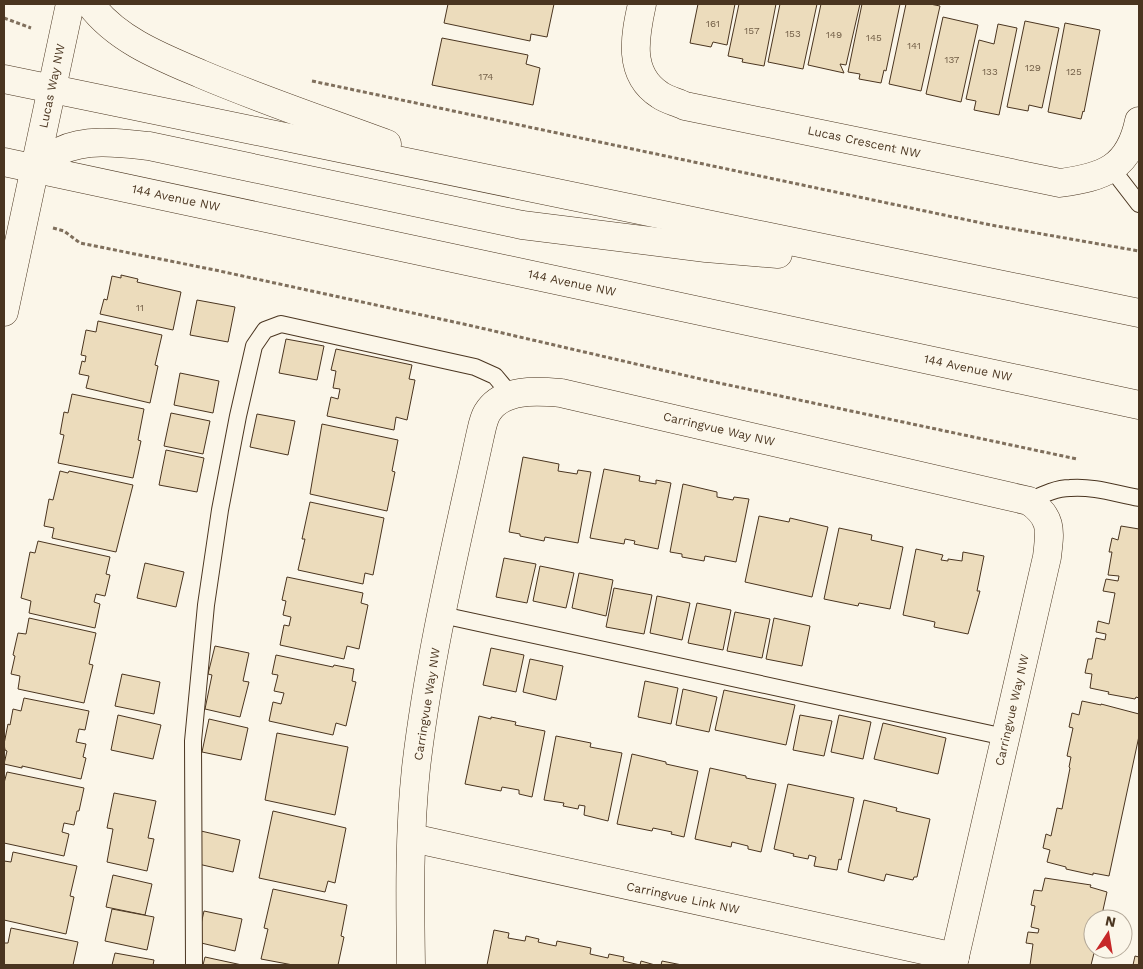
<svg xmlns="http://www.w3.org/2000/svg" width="1143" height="969" viewBox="0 0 1143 969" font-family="'Work Sans',sans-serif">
  <rect width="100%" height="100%" fill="#fbf6e9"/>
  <g fill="#ecdcbc" stroke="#4a3520">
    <polygon points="448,4 554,4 547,37 531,34 530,41 444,23"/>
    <polygon points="698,4 735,4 727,45 713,42 711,47 690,43"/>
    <polygon points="739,4 776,4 764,66 742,62 743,59 728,56"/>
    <polygon points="780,4 817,4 803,69 768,62"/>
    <polygon points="821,4 860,4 846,65 840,64 844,73 808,65"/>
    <polygon points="862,4 900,4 886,71 884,70 881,83 859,79 860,74 848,72"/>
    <polygon points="906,4 930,4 940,6 921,91 889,84"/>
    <polygon points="943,17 978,25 961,102 926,94"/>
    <polygon points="1025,21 1059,28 1042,108 1029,105 1028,111 1007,107"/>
    <polygon points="1065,23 1100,30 1084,112 1083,111 1081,119 1048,112"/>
    <polygon points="998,24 1017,28 999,115 974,110 976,101 966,99 979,40 994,44"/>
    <polygon points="442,38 528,55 526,64 540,68 533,105 432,85"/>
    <polygon points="121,275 138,279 137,282 181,292 173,330 100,314 104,299 107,300 112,276 121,278"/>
    <polygon points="197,300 235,307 228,342 190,335"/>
    <polygon points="98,321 162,335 155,365 158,366 150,403 86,388 89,376 79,374 82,361 85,362 86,356 81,355 86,330 96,332"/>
    <polygon points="286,339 324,346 317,380 279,373"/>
    <polygon points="336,349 412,365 409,379 415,380 407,420 396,417 394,430 327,416 331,397 338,399 340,389 333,388 336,371 331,370"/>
    <polygon points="180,373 219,381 213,413 174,405"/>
    <polygon points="72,394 144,409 138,440 141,441 133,478 58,463 64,435 60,434 64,412 68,413"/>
    <polygon points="171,413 210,421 203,454 164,446"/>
    <polygon points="257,414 295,421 288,455 250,447"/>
    <polygon points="322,424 398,440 392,471 395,472 387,511 310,494"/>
    <polygon points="166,450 204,458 197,492 159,485"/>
    <polygon points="523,457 559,464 558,471 577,474 578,470 591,472 578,543 545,537 544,541 520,536 520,534 509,532"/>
    <polygon points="604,469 640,476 639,481 656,484 656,480 671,483 658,549 634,544 635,541 625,539 624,544 590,538"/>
    <polygon points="60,471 68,473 69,471 133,485 116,552 52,538 54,528 44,526 49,499 53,500"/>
    <polygon points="683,484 717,492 717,497 733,500 734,497 749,499 736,562 705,556 704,561 682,557 682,554 670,552"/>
    <polygon points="310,502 384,518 373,575 365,573 363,584 298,570 305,539 302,539"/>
    <polygon points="759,516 789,522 790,518 828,527 812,597 745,582"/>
    <polygon points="1121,526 1139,529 1139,698 1136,697 1135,699 1108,694 1109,692 1090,688 1092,674 1085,673 1088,659 1092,659 1096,638 1105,640 1106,634 1096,632 1098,621 1109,624 1115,593 1103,591 1106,579 1118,581 1119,576 1108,575 1112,552 1109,552 1112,538 1118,540"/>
    <polygon points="839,528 872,535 871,540 903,547 890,609 859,603 858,606 824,599"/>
    <polygon points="38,541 110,557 106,574 110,575 105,596 96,594 94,602 100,604 95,628 29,613 31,601 21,598 30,552 35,553"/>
    <polygon points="916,549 943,555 941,560 948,561 948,559 962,561 963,552 984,556 977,591 980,591 968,634 934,627 935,622 903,615"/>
    <polygon points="504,558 536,564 527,603 496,597"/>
    <polygon points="145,563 184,572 176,607 137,598"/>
    <polygon points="540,566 574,573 566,608 533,601"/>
    <polygon points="579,573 613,580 606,616 572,608"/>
    <polygon points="287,577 363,593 361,603 368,605 359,649 347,646 344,659 280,645 284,625 289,626 291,617 283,615 286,601 282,600"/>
    <polygon points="614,588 652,595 644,634 606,627"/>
    <polygon points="657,596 690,603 682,640 650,633"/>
    <polygon points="697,603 731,610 723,650 688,643"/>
    <polygon points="735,612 770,619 762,658 727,651"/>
    <polygon points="29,618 96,633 89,664 93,665 84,703 18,689 20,676 11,674 15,656 13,655 18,633 26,634"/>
    <polygon points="774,618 810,626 802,666 766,659"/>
    <polygon points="215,646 249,653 243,681 249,682 240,717 205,709 212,675 208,674"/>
    <polygon points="491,648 524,655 516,692 483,685"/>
    <polygon points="276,655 333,667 334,665 354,669 352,681 356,682 346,726 336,723 333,735 269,721 273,702 281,704 284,693 274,691 278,675 272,674"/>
    <polygon points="530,659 563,666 556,700 523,692"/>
    <polygon points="122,674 160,682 154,714 115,706"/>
    <polygon points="645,681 678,688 671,724 638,717"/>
    <polygon points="683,689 717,697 709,732 676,725"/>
    <polygon points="724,690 795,705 786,745 715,730"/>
    <polygon points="24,698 89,711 85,730 79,729 76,742 86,744 83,757 86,758 81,779 22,766 22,768 4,764 7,751 5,750 4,744 8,724 10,725 13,709 21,711"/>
    <polygon points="1082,701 1101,705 1101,704 1139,714 1139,736 1109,876 1093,873 1093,875 1066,869 1066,867 1047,862 1050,850 1043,848 1046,834 1051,836 1057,808 1062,809 1070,768 1069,767 1071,757 1067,756 1073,728 1069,727 1072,713 1079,715"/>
    <polygon points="118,715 161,725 153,759 111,750"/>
    <polygon points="800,715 832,721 824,756 793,750"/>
    <polygon points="839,715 871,722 863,759 831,752"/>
    <polygon points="479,716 491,719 491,717 516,722 515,725 545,731 532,797 519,794 519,790 502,787 501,791 465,784"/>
    <polygon points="209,719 248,728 241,760 202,752"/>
    <polygon points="883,723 946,738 938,774 874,759"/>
    <polygon points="277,733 348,747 335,815 265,800"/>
    <polygon points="556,736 591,743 590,747 622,753 608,821 584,815 585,806 579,805 578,809 563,806 564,803 544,800"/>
    <polygon points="632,754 666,762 666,764 698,771 684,837 671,834 672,832 653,828 652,831 617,824"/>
    <polygon points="710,768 746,776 746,778 776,784 761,852 748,849 748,846 732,842 731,847 695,839"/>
    <polygon points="7,772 84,788 79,811 77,811 74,825 64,823 62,832 69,834 64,856 4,843 4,783"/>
    <polygon points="788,784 854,798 841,860 839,859 837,870 814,866 816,857 809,855 808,859 793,856 794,854 774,849"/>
    <polygon points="114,793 156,801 148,838 154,839 147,871 107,862 113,829 107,828"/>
    <polygon points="864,800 897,808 896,811 930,819 917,877 914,877 913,880 886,874 884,881 848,872"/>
    <polygon points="273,811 346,828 335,883 328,881 325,892 259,878"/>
    <polygon points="201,831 240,840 233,872 194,863"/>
    <polygon points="13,852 77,866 70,896 74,897 66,934 4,920 4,861 11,862"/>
    <polygon points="113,875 152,884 145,915 106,907"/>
    <polygon points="1045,878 1091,885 1090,887 1107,892 1101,919 1093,919 1093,949 1095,949 1091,965 1030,965 1033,944 1026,943 1028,932 1038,933 1039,929 1031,927 1035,906 1031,905 1034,890 1042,891"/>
    <polygon points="273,889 347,905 341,936 344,937 338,965 293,965 261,959 268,929 264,928"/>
    <polygon points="112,909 154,917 147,950 105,941"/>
    <polygon points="204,911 242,919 235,951 197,942"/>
    <polygon points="11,928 78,942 73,965 4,965 4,943 8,943"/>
    <polygon points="494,930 509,933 508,938 525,941 526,936 539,939 538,942 556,946 557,941 591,948 590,954 608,958 609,954 624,957 623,961 640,965 641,961 655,965 487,965"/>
    <polygon points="115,953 154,960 153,965 112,965"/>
    <polygon points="1135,956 1139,957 1139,965 1133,965"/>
    <polygon points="205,957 242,965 203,965"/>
    <polygon points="662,961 682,965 661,965"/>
  </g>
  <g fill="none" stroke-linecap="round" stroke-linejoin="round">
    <defs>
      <g id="service">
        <polyline points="1112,169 1139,204"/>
        <path d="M1029,501C1042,495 1056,488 1070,488C1093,486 1117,494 1139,498"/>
        <polyline points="442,615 1005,737"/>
        <polyline points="194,965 193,741 206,605 220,510 238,416 254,346 265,330 281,324 475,367 495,376 511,395"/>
      </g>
      <g id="minor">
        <path d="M642,4C635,36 627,74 660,95C667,100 677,102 685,106L1060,183C1103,177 1129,169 1139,121"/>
        <polyline points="4,312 70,4"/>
        <polyline points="412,838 955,957"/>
        <path d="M411,965C410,900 409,833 416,768C429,656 456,546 480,436C482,428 483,420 487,413C502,388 537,391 561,393L1029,501C1053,518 1050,531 1047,557L953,965"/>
      </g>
      <g id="secondary">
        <path d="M90,4C117,40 161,57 201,74C262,100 325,121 387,144"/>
        <polyline points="4,79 1139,313"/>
        <polyline points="4,162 1139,405"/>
        <path d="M34,168C42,162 51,155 60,151C87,138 121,143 149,146L522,225L706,248L778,254"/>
      </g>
    </defs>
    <use href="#service" stroke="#4a3520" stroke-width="18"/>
    <use href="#minor" stroke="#4a3520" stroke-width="29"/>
    <use href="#secondary" stroke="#4a3520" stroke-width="29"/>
    <g stroke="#7f6f5c" stroke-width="3" stroke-dasharray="4 2.5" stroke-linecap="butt">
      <polyline points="4,18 31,28"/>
      <polyline points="312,81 991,225 1139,251"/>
      <polyline points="53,228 64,231 80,243 215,270 468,325 705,380 1077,459"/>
    </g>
    <use href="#service" stroke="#fbf6e9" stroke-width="16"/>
    <use href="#minor" stroke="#fbf6e9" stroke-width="28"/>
    <use href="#secondary" stroke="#fbf6e9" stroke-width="28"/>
  </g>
  <g text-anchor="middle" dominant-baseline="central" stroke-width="4" stroke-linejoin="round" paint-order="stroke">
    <g font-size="10" fill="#725f47">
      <text x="713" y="23">161</text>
      <text x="752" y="30">157</text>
      <text x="793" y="33">153</text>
      <text x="834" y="34">149</text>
      <text x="874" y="37">145</text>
      <text x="914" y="45">141</text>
      <text x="952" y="59">137</text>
      <text x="1033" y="67">129</text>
      <text x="990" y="71">133</text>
      <text x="1074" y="71">125</text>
      <text x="486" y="76">174</text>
      <text x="140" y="307">11</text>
    </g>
    <g font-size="12" fill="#4a3520" stroke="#fbf6e9">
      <text transform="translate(52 86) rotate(-78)">Lucas Way NW</text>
      <text transform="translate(864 142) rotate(12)">Lucas Crescent NW</text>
      <text transform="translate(176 198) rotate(12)">144 Avenue NW</text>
      <text transform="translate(572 283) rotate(12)">144 Avenue NW</text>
      <text transform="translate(968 368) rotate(12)">144 Avenue NW</text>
      <text transform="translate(719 429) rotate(13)">Carringvue Way NW</text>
      <text transform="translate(427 704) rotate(-81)">Carringvue Way NW</text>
      <text transform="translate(1012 710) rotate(-77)">Carringvue Way NW</text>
      <text transform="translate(683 898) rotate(12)">Carringvue Link NW</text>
    </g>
  </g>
  <rect width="1143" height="969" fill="none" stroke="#4a3520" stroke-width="10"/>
  <g transform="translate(1108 934) rotate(12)"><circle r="24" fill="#fbf6e9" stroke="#b4a999"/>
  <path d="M0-4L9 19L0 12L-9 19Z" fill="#c62828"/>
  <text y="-8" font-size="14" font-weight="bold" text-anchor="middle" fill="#4a3520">N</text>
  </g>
</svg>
